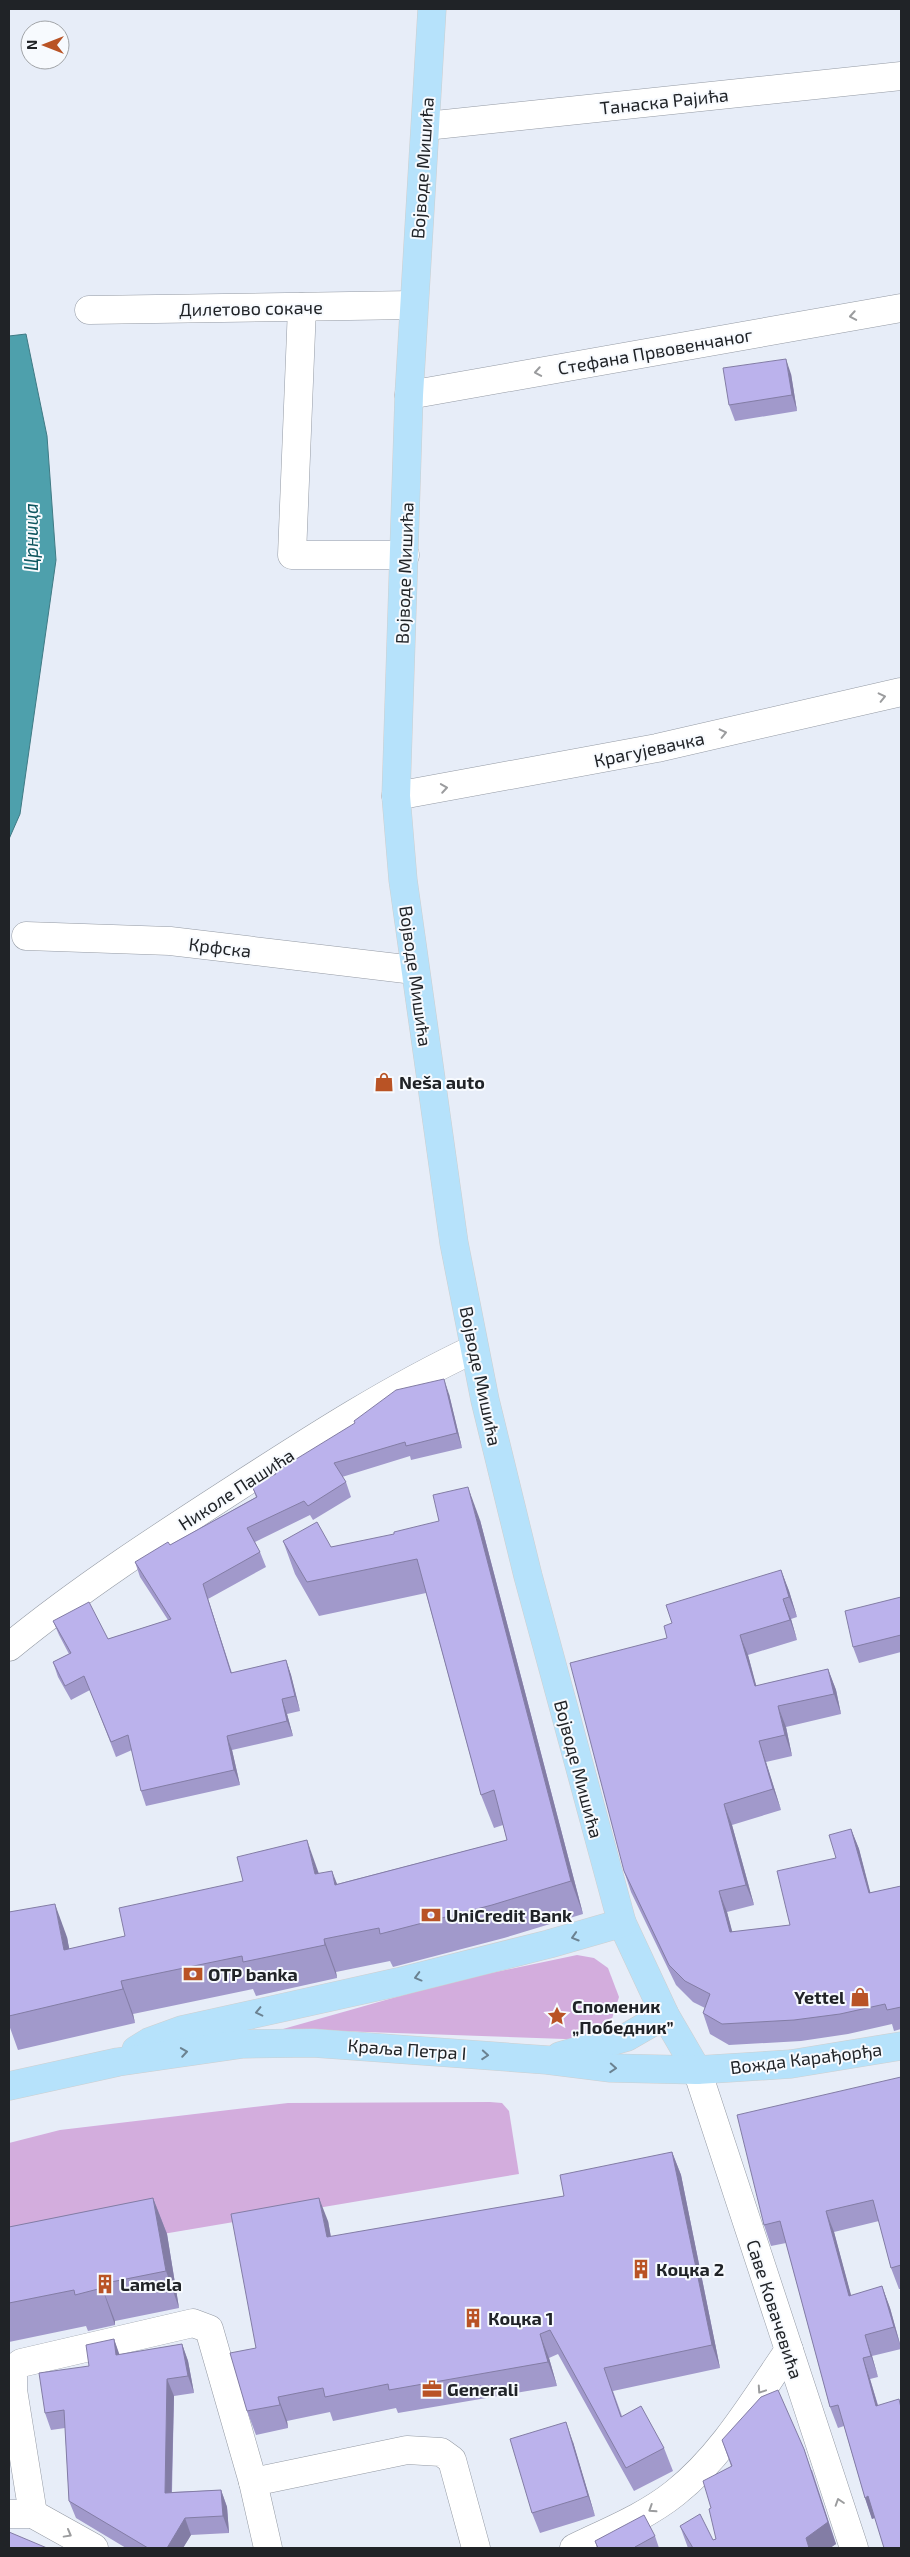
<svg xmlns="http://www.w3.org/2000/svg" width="910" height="2557" viewBox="0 0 910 2557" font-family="'Exo 2',sans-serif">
  <rect width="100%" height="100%" fill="#e7edf8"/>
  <g fill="#d3addd">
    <polygon points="577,1955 594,1958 608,1968 619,1997 610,2025 593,2040 283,2029 453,1981"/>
    <polygon points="490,2102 502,2103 509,2111 519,2174 9,2260 9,2143 60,2130 288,2103"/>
  </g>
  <polygon fill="#4ea0ac" stroke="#407a84" points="26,334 47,436 56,560 20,814 9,839 9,336"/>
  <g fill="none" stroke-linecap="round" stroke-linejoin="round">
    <defs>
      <g id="minor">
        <polyline points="426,126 901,76"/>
        <polyline points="302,307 292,555 405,555"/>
        <polyline points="89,310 413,305"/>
        <polyline points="409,395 901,308"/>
        <polyline points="396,796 657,748 901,692"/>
        <polyline points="26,936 170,941 414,970"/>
        <path d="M9,1647C81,1588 160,1537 239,1486C315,1437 391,1388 474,1349"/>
        <polyline points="697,2070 854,2548"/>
        <polyline points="9,2514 33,2514 94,2548"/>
        <polyline points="33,2514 13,2390 13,2369 21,2363 193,2323 209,2329 253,2482"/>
        <polyline points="268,2548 253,2482 407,2450 441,2452 452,2460 476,2548"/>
        <path d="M574,2548C609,2531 645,2517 675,2493C723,2455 755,2399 789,2350"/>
      </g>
      <g id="major">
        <polyline points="432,9 409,395 396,796 403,880 454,1243 485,1400 528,1576 622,1923 665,2015 697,2070"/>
        <polyline points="136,2050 149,2042 182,2030 398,1982 549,1944 622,1923"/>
        <polyline points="560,2056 627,2037 665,2015"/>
        <polyline points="9,2086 118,2062 243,2044 313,2043 547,2060 611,2068 697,2070 791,2064 901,2046"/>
      </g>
    </defs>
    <use href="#minor" stroke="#949aa4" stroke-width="29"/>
    <use href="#major" stroke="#cecfcf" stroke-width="29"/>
    <use href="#minor" stroke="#fff" stroke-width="28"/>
    <use href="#major" stroke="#b6e2fb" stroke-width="28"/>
  </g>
  <g fill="#a199cb">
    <polygon points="791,374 797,411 735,421 729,405"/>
    <polygon points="449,1394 462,1448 411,1460 410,1456 342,1477 346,1482 351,1497 313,1520 310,1515 255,1542 260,1552 266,1567 208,1599 232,1673 286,1660 291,1675 300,1711 287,1714 293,1736 232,1750 240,1785 146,1806 141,1791 132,1750 116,1757 90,1690 71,1700 58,1677 53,1662 69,1654 59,1635 53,1621 108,1639 168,1620 140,1577 135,1562 170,1545 256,1497 252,1486"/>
    <polygon points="480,1520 583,1914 504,1938 393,1967 390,1961 336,1972 337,1978 256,1996 253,1989 133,2014 135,2023 18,2050 9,2025 9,2016 67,1937 69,1949 125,1936 319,1873 337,1884 507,1840 503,1825 494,1828 481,1795 426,1593 319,1616 295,1574 283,1541 331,1547"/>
    <polygon points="781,1570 789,1591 797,1617 791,1619 797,1640 748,1655 756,1686 828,1669 836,1690 841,1714 786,1727 792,1756 766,1762 781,1810 732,1825 754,1905 727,1912 732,1932 790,1925 836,1858 851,1829 859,1849 870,1893 901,1886 901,2029 894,2031 892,2024 848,2034 801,2041 729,2045 710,2034 703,2013 705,2008 693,2002 676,1985 631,1892 624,1871 667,1638 672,1623"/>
    <polygon points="901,1597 901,1652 859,1663 853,1647"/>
    <polygon points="901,2077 901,2289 899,2289 891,2268 879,2221 834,2232 851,2296 882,2286 890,2308 901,2347 901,2349 872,2356 878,2377 870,2379 878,2405 875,2518 872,2519 865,2498 844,2426 838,2428 830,2407 786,2243 771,2246 764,2225"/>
    <polygon points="672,2152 681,2175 720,2368 613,2391 622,2416 664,2448 673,2471 634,2491 558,2354 549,2358 557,2386 398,2413 396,2408 333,2421 330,2412 287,2421 288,2428 256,2435 247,2411 256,2348 328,2221 331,2237 564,2196"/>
    <polygon points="153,2198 167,2234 179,2308 115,2321 115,2325 88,2331 86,2326 9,2342 9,2227"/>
    <polygon points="114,2339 119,2355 182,2344 188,2361 194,2393 174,2396 172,2492 221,2490 227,2507 229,2533 191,2535 183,2548 126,2548 76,2518 69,2501 65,2428 51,2430 45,2413"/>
    <polygon points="722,2440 812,2470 836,2544 830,2548 688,2548 680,2526 713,2540 716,2539 711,2508 731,2466"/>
    <polygon points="573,2442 595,2516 540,2533 532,2513"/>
    <polygon points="655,2536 659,2548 597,2548 595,2541"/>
  </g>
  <g fill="#837da5">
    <polygon points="786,359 791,374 797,411 792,395"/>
    <polygon points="444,1379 449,1394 462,1448 457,1433"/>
    <polygon points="468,1487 480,1520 583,1914 571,1881"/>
    <polygon points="781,1570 789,1591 797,1617 789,1597"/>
    <polygon points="203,1584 208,1599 236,1688 231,1673"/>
    <polygon points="783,1599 791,1619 797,1640 790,1620"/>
    <polygon points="740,1635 748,1655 762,1707 755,1686"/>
    <polygon points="286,1660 291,1675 300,1711 295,1696"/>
    <polygon points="828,1669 836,1690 841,1714 834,1694"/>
    <polygon points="282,1699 287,1714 293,1736 287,1721"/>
    <polygon points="778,1706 786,1727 792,1756 785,1735"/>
    <polygon points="227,1736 232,1750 240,1785 234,1770"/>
    <polygon points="759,1741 766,1762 781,1810 773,1789"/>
    <polygon points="724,1804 732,1825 754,1905 746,1885"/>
    <polygon points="851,1829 859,1849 876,1914 869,1893"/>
    <polygon points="307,1840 319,1874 315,1874"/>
    <polygon points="332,1871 345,1904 335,1885"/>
    <polygon points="719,1891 727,1912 738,1953 730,1932"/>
    <polygon points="55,1904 67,1937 76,1984 64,1950"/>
    <polygon points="324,1939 336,1972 337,1978 325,1945"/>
    <polygon points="121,1981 133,2014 135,2023 123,1989"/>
    <polygon points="672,2152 681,2175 720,2368 712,2345"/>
    <polygon points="153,2198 167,2234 179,2308 166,2271"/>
    <polygon points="319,2198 328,2221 335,2261 327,2237"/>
    <polygon points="826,2211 834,2232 857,2317 849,2296"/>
    <polygon points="101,2284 115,2321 115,2325 102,2288"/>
    <polygon points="882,2286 890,2308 901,2348 894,2327"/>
    <polygon points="540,2334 549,2358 557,2386 548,2362"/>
    <polygon points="865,2335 872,2356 878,2377 871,2356"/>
    <polygon points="114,2339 120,2356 116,2355"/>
    <polygon points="182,2344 188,2361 194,2393 188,2376"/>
    <polygon points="863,2358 870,2379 884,2427 876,2406"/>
    <polygon points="167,2379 174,2396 171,2510 165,2493"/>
    <polygon points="278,2397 287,2421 288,2428 280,2405"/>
    <polygon points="566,2422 573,2442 595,2516 588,2496"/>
    <polygon points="804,2449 836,2544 830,2548 809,2548 806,2538"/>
    <polygon points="221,2490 227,2507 229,2533 223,2516"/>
    <polygon points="868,2496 876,2517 872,2519 865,2498"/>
    <polygon points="185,2518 191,2535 183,2548 167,2548"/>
  </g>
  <g fill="#bbb2ec" stroke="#837da5">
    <polygon points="786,359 792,395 729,405 723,368"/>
    <polygon points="444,1379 457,1433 406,1446 405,1442 334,1463 346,1482 308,1506 304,1501 247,1528 260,1552 203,1584 231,1673 286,1660 295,1696 282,1699 287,1721 227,1736 234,1770 141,1791 128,1735 111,1742 84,1676 65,1686 53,1662 71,1653 53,1621 89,1602 108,1639 171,1619 135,1562 168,1542 170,1545 257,1497 252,1486 276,1474 275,1472 355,1423 354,1421 396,1390"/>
    <polygon points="468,1487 571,1881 492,1905 380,1934 379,1928 324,1939 325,1945 243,1962 242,1956 121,1981 123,1989 9,2016 9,1912 55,1904 64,1950 125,1936 119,1908 243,1881 237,1857 307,1840 315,1874 332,1871 335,1885 507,1840 494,1790 481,1795 417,1559 307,1582 283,1541 317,1522 331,1547 394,1534 394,1532 439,1521 433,1495"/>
    <polygon points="781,1570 789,1597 783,1599 790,1620 740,1635 755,1686 828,1669 834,1694 778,1706 785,1735 759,1741 773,1789 724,1804 746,1885 719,1891 730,1932 790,1925 777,1871 836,1858 829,1835 851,1829 869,1893 901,1886 901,2007 887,2010 885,2004 840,2014 794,2020 722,2024 703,2013 710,1994 685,1981 669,1965 624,1871 570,1663 667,1638 664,1626 672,1623 666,1605"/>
    <polygon points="901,1597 901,1635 853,1647 845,1611"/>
    <polygon points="901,2077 901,2265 891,2268 873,2200 826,2211 849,2296 882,2286 894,2327 865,2335 871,2356 863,2358 876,2406 899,2399 901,2408 901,2548 884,2548 868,2496 865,2498 838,2405 830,2407 780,2221 764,2225 737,2115"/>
    <polygon points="672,2152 712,2345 604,2368 621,2417 641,2406 664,2448 626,2468 550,2330 540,2334 548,2362 389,2390 388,2384 325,2397 323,2388 278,2397 280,2405 247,2411 230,2353 256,2348 231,2214 319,2198 327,2237 564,2196 560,2175"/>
    <polygon points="153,2198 166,2271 101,2284 102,2288 75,2295 74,2290 9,2303 9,2227"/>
    <polygon points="114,2339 116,2355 182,2344 188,2376 167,2379 165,2493 221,2490 223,2516 185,2518 167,2548 148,2548 69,2501 64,2410 45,2413 39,2373 89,2366 86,2345"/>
    <polygon points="778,2390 804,2449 828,2522 806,2538 809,2548 693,2548 680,2526 700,2514 713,2540 716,2539 709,2509 711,2508 703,2481 732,2466 722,2440 761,2397"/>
    <polygon points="566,2422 588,2496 532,2513 510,2439"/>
    <polygon points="644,2515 655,2536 635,2547 636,2548 598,2548 595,2541"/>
    <polygon points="9,2532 47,2548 9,2548"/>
  </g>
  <defs><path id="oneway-chevron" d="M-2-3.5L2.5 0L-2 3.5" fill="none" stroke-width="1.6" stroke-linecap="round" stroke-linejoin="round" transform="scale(1.25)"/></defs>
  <g stroke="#9b9c9e">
    <use href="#oneway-chevron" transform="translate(853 316) rotate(170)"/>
    <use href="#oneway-chevron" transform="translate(538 372) rotate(170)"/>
    <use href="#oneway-chevron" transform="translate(882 697) rotate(-13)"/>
    <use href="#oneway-chevron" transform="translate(723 733) rotate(-13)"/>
    <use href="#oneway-chevron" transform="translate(444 788) rotate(-9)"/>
    <use href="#oneway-chevron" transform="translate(761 2390) rotate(124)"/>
    <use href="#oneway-chevron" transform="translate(839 2502) rotate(-108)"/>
    <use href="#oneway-chevron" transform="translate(652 2509) rotate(147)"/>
    <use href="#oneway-chevron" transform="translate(68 2534) rotate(29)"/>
  </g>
  <g stroke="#6b8291">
    <use href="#oneway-chevron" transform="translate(575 1937) rotate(163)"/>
    <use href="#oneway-chevron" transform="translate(418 1977) rotate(165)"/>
    <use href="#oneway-chevron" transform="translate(259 2012) rotate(167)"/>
    <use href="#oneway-chevron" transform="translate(184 2052) rotate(-9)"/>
    <use href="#oneway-chevron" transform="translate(485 2055) rotate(4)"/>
    <use href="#oneway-chevron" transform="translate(613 2068) rotate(4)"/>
  </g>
  <defs>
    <symbol id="shop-bare" viewBox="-9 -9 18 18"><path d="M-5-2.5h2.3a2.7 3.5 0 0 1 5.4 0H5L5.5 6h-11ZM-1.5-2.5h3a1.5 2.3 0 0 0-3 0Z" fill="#b95325" stroke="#f7fafe" stroke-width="2.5" paint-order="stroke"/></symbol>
    <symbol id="bank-bare" viewBox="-9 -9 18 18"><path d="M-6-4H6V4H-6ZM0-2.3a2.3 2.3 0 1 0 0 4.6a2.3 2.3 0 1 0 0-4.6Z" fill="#b95325" stroke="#f7fafe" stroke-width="2.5" paint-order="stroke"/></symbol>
    <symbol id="sight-bare" viewBox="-9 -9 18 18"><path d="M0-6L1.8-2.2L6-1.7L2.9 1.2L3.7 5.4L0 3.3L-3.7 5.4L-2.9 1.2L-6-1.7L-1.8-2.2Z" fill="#b95325" stroke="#f7fafe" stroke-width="2.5" paint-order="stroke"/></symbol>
    <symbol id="building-bare" viewBox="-9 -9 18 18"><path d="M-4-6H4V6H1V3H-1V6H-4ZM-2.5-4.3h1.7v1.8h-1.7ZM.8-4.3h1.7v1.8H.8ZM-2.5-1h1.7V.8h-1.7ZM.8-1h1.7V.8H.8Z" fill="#b95325" stroke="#f7fafe" stroke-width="2.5" paint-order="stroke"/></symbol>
    <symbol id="office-bare" viewBox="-9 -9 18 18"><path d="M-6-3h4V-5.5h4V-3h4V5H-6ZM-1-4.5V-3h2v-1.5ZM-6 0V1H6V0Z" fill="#b95325" stroke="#f7fafe" stroke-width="2.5" paint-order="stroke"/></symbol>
  </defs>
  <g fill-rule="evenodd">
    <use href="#shop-bare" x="370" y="1068" width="28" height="28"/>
    <use href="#bank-bare" x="417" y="1901" width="28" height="28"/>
    <use href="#bank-bare" x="179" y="1960" width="28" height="28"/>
    <use href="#shop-bare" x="846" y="1983" width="28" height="28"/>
    <use href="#sight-bare" x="543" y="2002" width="28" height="28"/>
    <use href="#building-bare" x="627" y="2255" width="28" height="28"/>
    <use href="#building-bare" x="91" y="2270" width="28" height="28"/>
    <use href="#building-bare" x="459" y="2304" width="28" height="28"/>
    <use href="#office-bare" x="418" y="2375" width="28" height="28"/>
  </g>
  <g text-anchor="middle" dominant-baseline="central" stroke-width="4" stroke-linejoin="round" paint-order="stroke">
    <g font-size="18" fill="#202327" stroke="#f7fafe">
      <text transform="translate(664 101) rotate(-6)">Танаска Рајића</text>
      <text transform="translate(422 168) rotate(-86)">Војводе Мишића</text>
      <text transform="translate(251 308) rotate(-1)">Дилетово сокаче</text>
      <text transform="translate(655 351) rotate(-10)">Стефана Првовенчаног</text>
      <text transform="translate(404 573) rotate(-88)">Војводе Мишића</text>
      <text transform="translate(649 749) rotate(-12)">Крагујевачка</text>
      <text transform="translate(220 947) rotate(7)">Крфска</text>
      <text transform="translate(416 976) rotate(82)">Војводе Мишића</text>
      <text transform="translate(481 1376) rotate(78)">Војводе Мишића</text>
      <text transform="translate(236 1489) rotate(-33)">Николе Пашића</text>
      <text transform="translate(579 1769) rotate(75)">Војводе Мишића</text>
      <text transform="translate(407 2049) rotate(4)">Краља Петра I</text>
      <text transform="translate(806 2058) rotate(-7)">Вожда Карађорђа</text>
      <text transform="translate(775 2309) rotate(72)">Саве Ковачевића</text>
    </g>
    <g font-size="18" font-weight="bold" fill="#202327" stroke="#f7fafe" text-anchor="start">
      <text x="399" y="1082">Neša auto</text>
      <text x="446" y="1915">UniCredit Bank</text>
      <text x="208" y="1974">OTP banka</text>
      <text x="845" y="1997" text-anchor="end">Yettel</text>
      <text x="572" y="2006">Споменик<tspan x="572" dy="21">„Победник”</tspan></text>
      <text x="656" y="2269">Коцка 2</text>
      <text x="120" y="2284">Lamela</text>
      <text x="488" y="2318">Коцка 1</text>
      <text x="447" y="2389">Generali</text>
    </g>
    <g font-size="19" font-style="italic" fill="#0f565f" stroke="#f7fafe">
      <text transform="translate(30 537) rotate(-90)">Црница</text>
    </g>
  </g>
  <rect width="910" height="2557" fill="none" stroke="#202327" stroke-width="20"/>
  <g transform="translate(45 45) rotate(270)"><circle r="24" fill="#f7fafe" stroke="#a1a4a8"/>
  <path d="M0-4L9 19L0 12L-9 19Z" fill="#b95325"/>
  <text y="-8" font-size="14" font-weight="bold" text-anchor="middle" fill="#202327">N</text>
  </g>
</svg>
